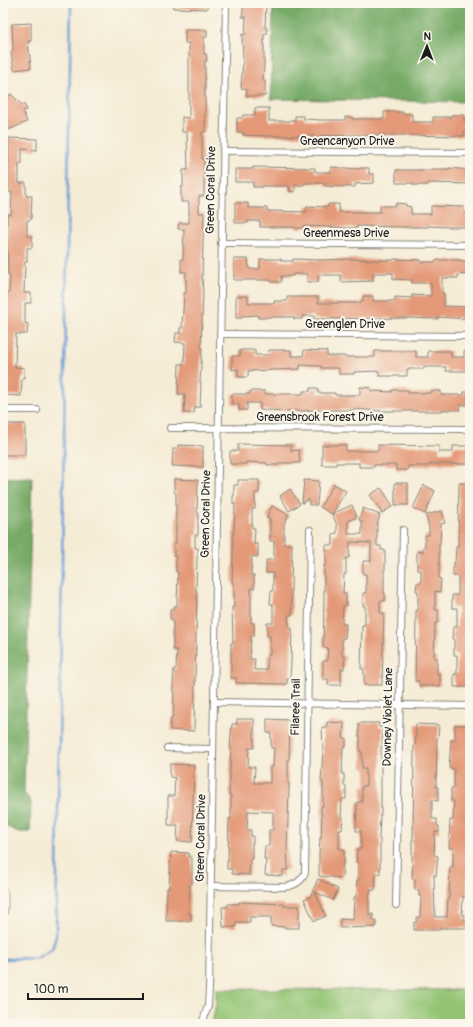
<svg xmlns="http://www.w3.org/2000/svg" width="473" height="1027" viewBox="0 0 473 1027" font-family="Pangolin,sans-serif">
  <rect width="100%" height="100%" fill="#fbf7ec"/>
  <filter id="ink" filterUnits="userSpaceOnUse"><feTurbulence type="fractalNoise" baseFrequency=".025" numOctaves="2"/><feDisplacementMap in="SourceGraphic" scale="8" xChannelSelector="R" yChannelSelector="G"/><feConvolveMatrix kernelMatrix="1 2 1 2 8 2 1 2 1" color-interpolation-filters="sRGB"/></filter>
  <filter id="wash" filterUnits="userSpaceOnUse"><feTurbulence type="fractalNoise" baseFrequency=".012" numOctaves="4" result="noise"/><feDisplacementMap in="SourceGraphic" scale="16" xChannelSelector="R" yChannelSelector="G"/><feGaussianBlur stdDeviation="0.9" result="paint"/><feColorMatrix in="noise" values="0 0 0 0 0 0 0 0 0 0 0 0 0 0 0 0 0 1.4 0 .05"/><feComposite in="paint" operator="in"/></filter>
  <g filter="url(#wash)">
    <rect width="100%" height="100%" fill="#f5ecd6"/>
    <polygon fill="#93c473" stroke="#587048" points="216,989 470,990 470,1024 212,1024 216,1003"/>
    <g fill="#76aa65" stroke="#496340">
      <polygon points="273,3 470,3 470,102 271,99"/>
      <polygon points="32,477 24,793 31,801 30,832 18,832 3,825 3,478"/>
    </g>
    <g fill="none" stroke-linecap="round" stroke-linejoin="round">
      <polyline stroke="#6b9cd5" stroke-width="2.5" points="3,959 37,958 52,949 56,936 71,3"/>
    </g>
    <g id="blocks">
      <g fill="#e49a78">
        <polygon points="173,3 207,3 207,9 173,8"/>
        <polygon points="244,3 266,3 265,28 267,28 267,34 264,34 264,64 263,81 265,81 265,96 246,96 247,89 241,88 243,60 242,34 245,35 246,17 242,17"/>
        <polygon points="31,23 31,41 28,41 31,68 14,70 11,52 13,51 12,24"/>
        <polygon points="185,30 207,30 207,37 204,37 204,54 206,54 207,61 205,61 205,132 202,132 202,159 204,159 204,196 199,196 199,213 204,213 202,276 203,293 201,347 202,347 200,382 201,382 200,407 195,407 194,413 184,413 185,394 178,394 179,364 184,364 185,343 175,342 176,333 180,333 180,328 182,328 184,293 186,293 186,272 181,272 181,259 183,259 184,229 178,229 179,223 189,223 189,202 181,202 181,187 183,187 183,170 188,170 187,132 182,132 182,117 189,118 189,43 185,43"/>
        <polygon points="11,94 22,105 24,104 27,110 23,111 27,122 8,130 3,116 3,95 6,99"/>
        <polygon points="255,108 269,108 269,121 290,121 290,120 295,120 295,116 304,116 304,119 322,120 345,120 345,117 352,117 352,119 384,119 384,112 403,112 402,114 412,114 412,122 433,122 433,117 451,117 451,115 464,115 464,121 470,121 470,131 464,131 464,136 397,135 264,136 243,135 243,132 237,132 237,118 242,118 243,115 255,115"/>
        <polygon points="9,138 37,139 37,150 22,149 22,164 19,164 19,183 26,183 26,196 32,196 31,220 27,220 27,236 32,236 32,248 27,248 27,262 25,262 24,293 31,293 31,303 25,303 25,323 28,324 27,334 16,334 15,367 24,368 24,378 22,378 21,396 4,395 5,308 7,308 7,293 9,293 10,275 8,275 7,214 11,215 12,192 8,192"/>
        <polygon points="253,167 315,168 315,172 331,172 331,167 360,169 360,168 369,168 369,174 374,174 374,183 355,184 355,187 325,186 325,183 304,183 304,185 295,185 295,192 289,191 289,186 262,186 262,187 253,187 253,182 235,182 235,169 253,169"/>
        <polygon points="449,168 470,170 470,184 428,183 428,185 413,185 413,183 396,183 396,170 431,170 431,169 449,169"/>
        <polygon points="235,203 248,203 248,208 267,208 267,211 306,212 307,206 328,207 328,204 339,204 339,212 380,212 380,206 396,206 396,203 406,204 406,206 411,207 411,214 431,214 431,206 464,207 464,213 470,213 470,227 449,227 428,226 428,227 408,227 357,226 357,228 351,228 303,226 303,228 295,228 295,227 260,227 260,221 248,221 248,223 235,223"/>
        <polygon points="234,259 248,259 249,269 260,269 260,259 281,259 281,261 293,261 293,259 318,260 352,259 373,260 394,260 394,259 421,260 421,262 436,262 436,260 462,260 462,261 470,261 470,274 458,275 458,278 442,278 442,293 444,293 444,306 470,307 470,319 438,317 438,319 409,318 314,319 314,316 302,316 302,319 294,319 294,317 266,317 266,318 258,318 258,315 242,316 242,318 236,318 236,296 248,296 248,303 275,303 274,301 287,301 287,297 318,297 318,303 361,303 361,301 363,301 363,296 373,296 373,301 395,301 395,297 412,298 412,295 431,296 431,283 412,283 412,280 393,279 393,273 373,273 373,281 341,282 341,275 318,275 318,282 307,282 307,274 293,274 293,276 281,276 281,282 271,282 271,280 234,280"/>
        <polygon points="240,350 255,350 255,355 268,355 269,350 291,350 291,356 303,356 304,350 327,351 327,356 344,356 344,357 375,357 375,351 416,351 416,357 428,357 428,351 451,351 451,357 464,357 464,351 470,351 470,371 446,371 446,367 424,367 424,369 407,369 407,376 379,376 379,371 354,372 354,374 339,374 339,368 321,368 321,366 300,365 300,369 248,371 248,377 238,377 238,369 232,370 232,356 240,356"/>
        <polygon points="360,387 371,388 371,391 392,392 392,390 408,390 408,393 431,393 431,391 441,391 441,395 464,395 464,392 470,392 470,405 459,405 460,410 442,410 442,411 381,411 354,409 354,410 318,410 300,411 260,410 260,403 247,403 247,410 239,410 239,404 232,404 232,394 250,394 250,391 265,391 265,394 303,394 303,391 310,391 310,388 318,388 318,393 335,393 335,395 360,395"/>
        <rect x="3" y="424" width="22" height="31"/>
        <polygon points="238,444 291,445 291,451 299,450 300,463 279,463 279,465 267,465 267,463 246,462 246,464 230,464 230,451 238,451"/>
        <polygon points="178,445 203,446 203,467 172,466 173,449 178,449"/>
        <polygon points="322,445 346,445 346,451 378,451 378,445 439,446 439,452 453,452 453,446 470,446 470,464 430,464 430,466 408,466 408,470 396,470 396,465 374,465 374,467 359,467 359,463 336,463 336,465 322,465"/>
        <polygon points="174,479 198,480 197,512 198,512 198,535 195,535 195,548 198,548 198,556 197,556 196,591 197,591 194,731 170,730 171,717 173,717 174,692 173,692 173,685 174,669 176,669 177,650 173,650 173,619 170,619 170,609 174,609 174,606 177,606 178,572 176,572 176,556 174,556 174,543 176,543 176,493 174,492"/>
        <polygon points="238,480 259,480 259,493 255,493 255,509 252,509 252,528 255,528 254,544 258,544 258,557 252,556 251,575 254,575 254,589 251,588 251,623 254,623 254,636 251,636 250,659 255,659 254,670 267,670 267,655 270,655 270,636 267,636 267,623 273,623 273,604 270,604 271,591 273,591 273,573 266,573 266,560 274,560 274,541 270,541 270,519 266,518 272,506 289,515 284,524 284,544 292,544 291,592 292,615 288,615 289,628 292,628 291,663 290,679 287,679 287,684 236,683 236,678 231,678 231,643 233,643 232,607 234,607 234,583 232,583 233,559 233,532 234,532 235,504 233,504 233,496 234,496 234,485 238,485"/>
        <polygon points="304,480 319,481 317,505 309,505 309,499 302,503"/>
        <rect x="395" y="483" width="13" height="22"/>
        <polygon points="459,483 470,483 470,687 454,687 454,674 457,674 457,655 454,655 454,639 452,639 453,627 457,627 457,608 452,608 452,595 458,595 458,576 453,576 453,563 455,563 456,547 458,547"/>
        <polygon points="334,484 346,491 332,514 352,505 357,517 348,521 348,534 362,534 362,521 359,520 363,508 380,515 377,524 377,546 381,546 381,550 385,550 385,570 384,570 384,593 385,593 385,601 380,601 380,613 384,613 382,685 364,685 364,669 361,669 362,625 365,625 365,606 363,606 363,593 366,593 366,574 363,574 363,561 371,561 371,543 350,542 349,558 346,558 346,574 344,574 343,593 346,593 346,606 343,606 342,624 346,624 345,638 342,638 342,656 345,656 344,669 341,669 341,685 328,685 328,679 323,679 323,661 327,661 328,648 323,647 324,600 324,565 326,565 326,545 333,545 333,534 337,533 337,525 332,514 320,507"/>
        <polygon points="424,485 435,491 425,514 413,508"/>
        <polygon points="381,488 393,506 382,513 370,495"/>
        <polygon points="290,489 300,504 289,511 280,496"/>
        <polygon points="442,511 445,523 441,524 440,544 439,544 439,579 441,579 440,592 435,591 435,610 438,610 438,623 435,623 434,658 437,658 437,674 440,674 440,686 419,686 419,681 415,681 416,618 416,610 418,610 418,591 416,591 417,583 421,583 421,570 417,570 417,551 423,552 423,547 425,547 425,535 429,535 429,528 426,515"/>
        <polygon points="237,719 254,719 254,748 249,748 248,767 255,767 254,783 270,783 270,767 273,767 274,748 271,748 271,733 267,733 267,719 290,720 289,759 288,759 288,783 289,783 289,791 287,847 288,870 283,870 283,876 265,875 266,859 264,859 265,846 269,846 269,830 273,830 273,812 248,811 247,830 251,830 251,836 253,836 253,843 252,843 252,859 250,859 249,875 232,874 232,869 227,869 227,861 228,861 229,819 231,819 231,795 229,795 231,747 230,747 231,735 232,724 237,724"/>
        <polygon points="327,722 344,723 343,738 346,738 346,747 343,747 342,774 344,774 344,786 346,786 346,799 342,799 341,817 343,817 342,830 339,830 339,849 344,849 344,862 343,862 342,878 319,876 319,854 320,838 321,838 322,814 321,814 321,806 323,806 323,782 321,782 323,751 322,727 327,727"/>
        <polygon points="359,723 379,723 379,727 383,727 382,747 381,747 381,815 380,815 379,839 380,839 380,874 376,874 375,890 370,890 370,895 369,895 369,915 373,914 373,920 376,920 376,927 340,928 340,919 353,920 354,897 356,897 357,881 358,881 358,862 356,862 357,849 361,849 361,831 356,831 357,802 362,802 362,786 366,786 366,768 362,768 362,752 360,752 360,736 359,736"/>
        <polygon points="416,724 439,725 438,737 437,737 436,787 438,787 438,801 432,800 432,819 437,819 437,826 439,826 439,832 435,832 434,855 438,856 436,876 434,875 435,917 447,917 448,898 449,898 450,867 453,867 453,848 449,848 450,820 453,820 454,801 451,801 451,788 454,788 454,769 449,768 451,740 455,740 455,725 470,725 470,876 468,875 467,896 463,896 462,915 464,915 464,920 468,920 468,928 440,928 440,930 414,930 414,922 417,922 417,917 420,917 421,896 419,896 419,890 415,890 415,879 412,879 413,863 412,863 412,840 413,840 414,749 414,745 415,745"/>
        <polygon points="170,764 194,765 192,842 177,841 178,825 168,825 168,796 174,796 175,778 170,777"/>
        <polygon points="171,852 189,853 189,857 192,858 192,884 190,884 189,914 191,914 191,921 166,921 167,888 169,888"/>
        <polygon points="318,879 338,889 333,900 315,892 326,916 314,921 304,899 310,897"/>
        <polygon points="239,902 284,904 284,906 299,906 299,928 286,928 286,927 271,926 271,917 250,917 250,922 236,922 236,927 223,927 222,907 228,907 228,904 239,904"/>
      </g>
    </g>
  </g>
  <g filter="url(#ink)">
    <use href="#blocks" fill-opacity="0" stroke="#888479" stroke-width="1"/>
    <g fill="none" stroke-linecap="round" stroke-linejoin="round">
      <defs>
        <g id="lane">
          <polyline points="3,36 4,24"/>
          <polyline points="3,889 6,893 6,913"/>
        </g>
        <g id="street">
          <polyline points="223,151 470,153"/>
          <polyline points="221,243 470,245"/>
          <polyline points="220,334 470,336"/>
          <polyline points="3,410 37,410"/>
          <polyline points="170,428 470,429"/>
          <polyline points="214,702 470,706"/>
          <polyline points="167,748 213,749"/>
          <path d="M211,886L284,887C293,886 301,883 305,873L310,530"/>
          <polyline points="396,905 403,530"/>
          <polyline points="202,1024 208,1006 209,988 226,3"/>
        </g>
      </defs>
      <use href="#lane" stroke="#888479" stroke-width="4.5"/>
      <use href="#street" stroke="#888479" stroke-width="8"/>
      <use href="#lane" stroke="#fff" stroke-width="3"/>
      <use href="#street" stroke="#fff" stroke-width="6"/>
    </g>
  </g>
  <g text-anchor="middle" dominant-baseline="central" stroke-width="4" stroke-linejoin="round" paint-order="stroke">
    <g font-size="12" fill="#1c1c1c" stroke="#fbf7ec">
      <text x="347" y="141">Greencanyon Drive</text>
      <text transform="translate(211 190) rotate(-89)">Green Coral Drive</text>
      <text x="346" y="233">Greenmesa Drive</text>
      <text x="345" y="324">Greenglen Drive</text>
      <text x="320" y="417">Greensbrook Forest Drive</text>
      <text transform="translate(206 514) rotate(-89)">Green Coral Drive</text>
      <text transform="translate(296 707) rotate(-89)">Filaree Trail</text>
      <text transform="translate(388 717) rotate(-89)">Downey Violet Lane</text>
      <text transform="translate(201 838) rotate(-89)">Green Coral Drive</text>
    </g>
  </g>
  <rect width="473" height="1027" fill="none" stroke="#fbf7ec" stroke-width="16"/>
  <g transform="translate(427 46) rotate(1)" stroke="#fbf7ec" stroke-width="3" paint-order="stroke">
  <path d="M0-3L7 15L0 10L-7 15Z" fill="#1c1c1c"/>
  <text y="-6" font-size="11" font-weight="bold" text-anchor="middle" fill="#1c1c1c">N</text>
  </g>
  <path d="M28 993v6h115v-6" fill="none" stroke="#1c1c1c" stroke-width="2"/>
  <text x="34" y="993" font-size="12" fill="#1c1c1c" stroke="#fbf7ec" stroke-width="3" paint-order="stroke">100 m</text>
</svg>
